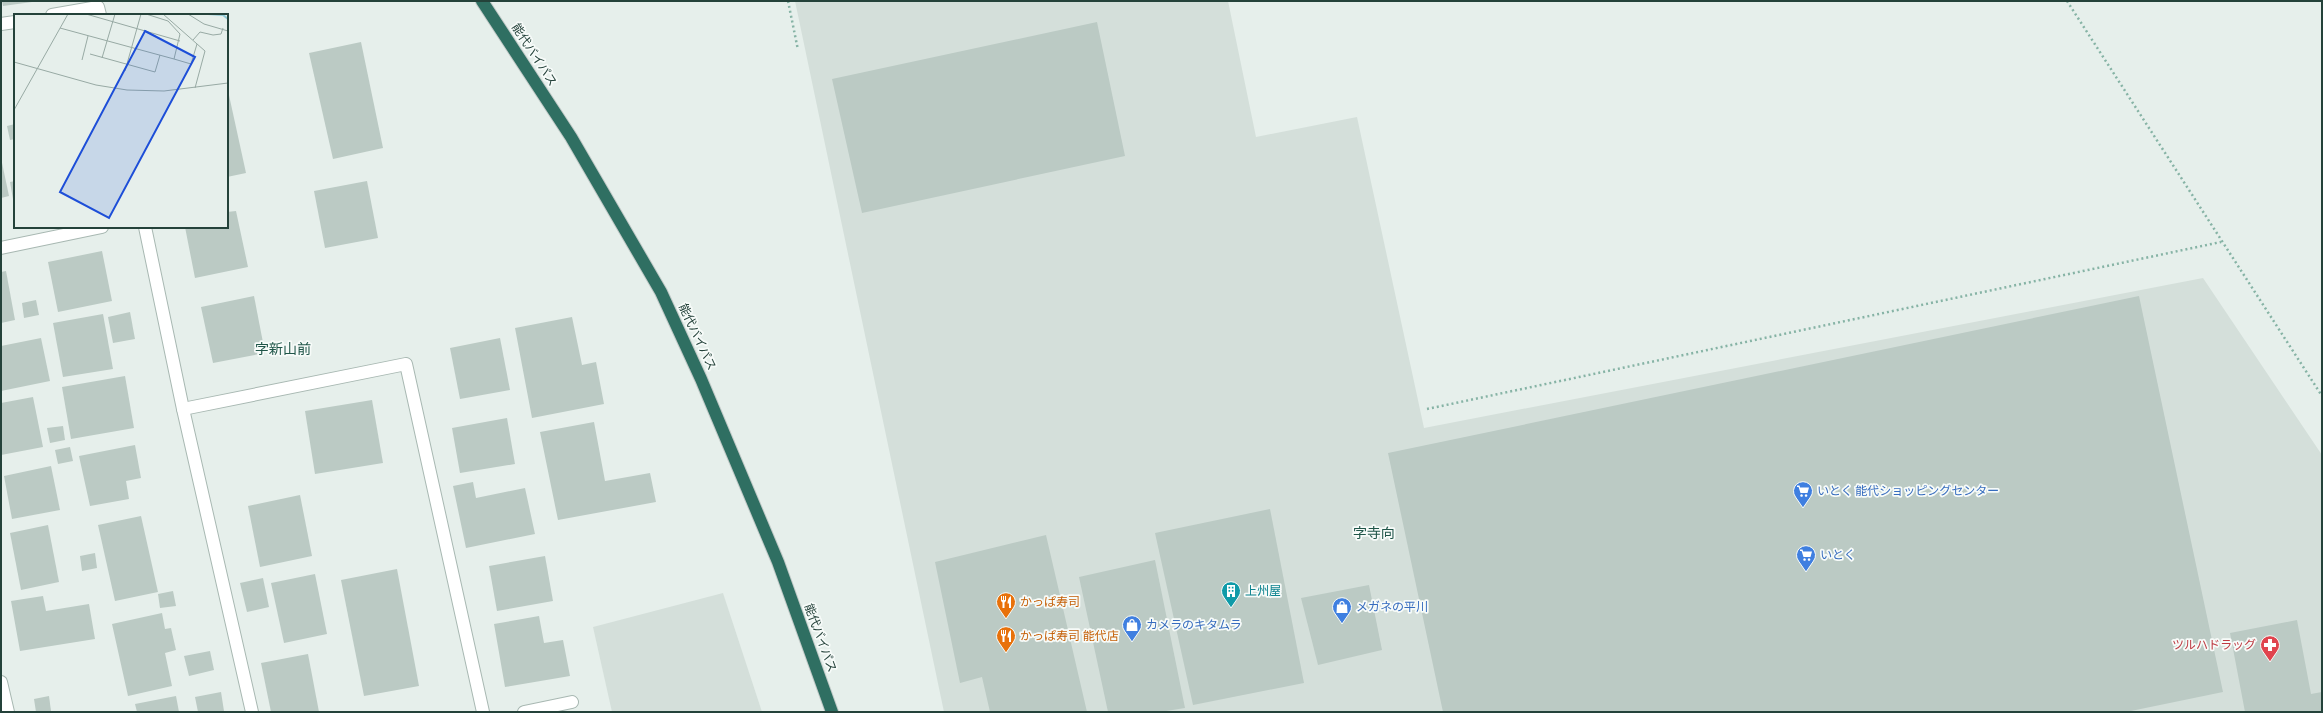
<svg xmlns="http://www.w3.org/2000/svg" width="2323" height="713" viewBox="0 0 2323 713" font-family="Signika,'Noto Sans JP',sans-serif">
  <rect width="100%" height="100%" fill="#e6efeb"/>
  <g fill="#d4dfda">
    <polygon points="795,1 1228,1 1256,137 1357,117 1424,428 2203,278 2322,455 2322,712 944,712"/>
    <polygon points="723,593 762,712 612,712 593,627"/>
  </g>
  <g fill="#bbcac4">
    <polygon points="2,1 32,1 32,2 3,6"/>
    <polygon points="1097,22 1125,156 862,213 832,79"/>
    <polygon points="361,42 383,148 333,159 309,53"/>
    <polygon points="227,86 246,173 227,177"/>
    <polygon points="15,124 15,139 10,140 7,126"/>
    <polygon points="1,158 9,196 1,198"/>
    <polygon points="15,181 15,205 14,205 10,182"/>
    <polygon points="367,181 378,238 325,248 314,191"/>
    <polygon points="236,211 248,267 195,278 185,227 227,227 227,212"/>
    <polygon points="102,251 112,301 58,312 48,262"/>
    <polygon points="6,271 15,320 1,323 1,272"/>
    <polygon points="254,296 265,353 213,363 201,307"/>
    <polygon points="2139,296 2223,692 2126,712 1443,712 1388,453"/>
    <polygon points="36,300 39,315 24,318 22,303"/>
    <polygon points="130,312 135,339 113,343 108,317"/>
    <polygon points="103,314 113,369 63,377 53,323"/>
    <polygon points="572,317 582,365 596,362 604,404 532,418 515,328"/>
    <polygon points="41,338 50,381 1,391 1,346"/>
    <polygon points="500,338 510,390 460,399 450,348"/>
    <polygon points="125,376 134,428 71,439 62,387"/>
    <polygon points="33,397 43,447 1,455 1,403"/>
    <polygon points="372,400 383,463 315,474 305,411"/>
    <polygon points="507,418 515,464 460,473 452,428"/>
    <polygon points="594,422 605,481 650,473 656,502 558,520 540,432"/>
    <polygon points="63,426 65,440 50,443 47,428"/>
    <polygon points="135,445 141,478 126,481 129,499 90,506 79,456"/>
    <polygon points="70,447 73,461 58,464 55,450"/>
    <polygon points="51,466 60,510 12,519 4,476"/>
    <polygon points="473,482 476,498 525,488 535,534 466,548 453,486"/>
    <polygon points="300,495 312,556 260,567 248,506"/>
    <polygon points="1270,509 1304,683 1193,705 1155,533"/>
    <polygon points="141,516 158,592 115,601 98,525"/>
    <polygon points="48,525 59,582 21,590 10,533"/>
    <polygon points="1046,535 1087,712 990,712 982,677 960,683 935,562"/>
    <polygon points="95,553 97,568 82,571 80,556"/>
    <polygon points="545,556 553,601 497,611 489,566"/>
    <polygon points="1155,560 1185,708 1160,712 1108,712 1079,577"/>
    <polygon points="397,569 419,686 364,696 341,580"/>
    <polygon points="315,574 327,634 284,643 271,583"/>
    <polygon points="263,578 269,607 247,612 240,583"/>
    <polygon points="1369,585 1382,650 1318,665 1301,598"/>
    <polygon points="173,591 176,606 160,608 158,594"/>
    <polygon points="43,596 46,611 89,604 95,639 20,651 11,601"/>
    <polygon points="162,613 165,629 171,628 176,650 165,653 172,686 128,696 112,624"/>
    <polygon points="539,616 544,643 563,640 570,676 505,687 494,624"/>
    <polygon points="2297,620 2311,694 2322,692 2322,712 2245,712 2230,633"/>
    <polygon points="210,651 214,670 189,676 184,656"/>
    <polygon points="308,654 319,712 271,712 261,663"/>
    <polygon points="221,692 224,711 198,712 195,697"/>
    <polygon points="49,696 51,711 36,712 34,699"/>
    <polygon points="176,696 179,712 137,712 135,704"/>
  </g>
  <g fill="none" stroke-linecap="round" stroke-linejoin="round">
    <defs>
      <g id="minor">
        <polyline points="52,15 98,7 100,15"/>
        <polyline points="1,24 15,22"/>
        <polyline points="145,227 183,409 252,712"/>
        <polyline points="1,248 102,227"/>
        <polyline points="183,409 406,364 483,712"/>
        <polyline points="1,682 8,712"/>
        <polyline points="524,712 572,702"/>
      </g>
      <polyline id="highway" points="482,1 571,137 661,292 701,379 778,562 832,712"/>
    </defs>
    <use href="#minor" stroke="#a8b8b2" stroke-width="14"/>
    <use href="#highway" stroke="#c2cac8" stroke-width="14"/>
    <g stroke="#86b3a5" stroke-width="2.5" stroke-dasharray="2 3" stroke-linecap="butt">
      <polyline points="788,1 798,50"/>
      <polyline points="2067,1 2322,396"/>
      <polyline points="1427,409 2221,242"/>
    </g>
    <use href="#minor" stroke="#fff" stroke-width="12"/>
    <use href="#highway" stroke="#2f6f62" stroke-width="12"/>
  </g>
  <defs>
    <symbol id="supermarket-pin" viewBox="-11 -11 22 30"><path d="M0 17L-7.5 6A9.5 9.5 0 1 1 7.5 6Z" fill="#3f7fe0" stroke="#f7fbf9"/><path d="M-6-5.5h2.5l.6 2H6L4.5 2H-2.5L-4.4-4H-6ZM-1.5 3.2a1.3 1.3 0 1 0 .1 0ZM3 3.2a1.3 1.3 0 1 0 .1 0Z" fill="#fff"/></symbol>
    <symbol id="building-pin" viewBox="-11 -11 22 30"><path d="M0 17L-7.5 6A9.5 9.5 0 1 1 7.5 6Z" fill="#0f9aa8" stroke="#f7fbf9"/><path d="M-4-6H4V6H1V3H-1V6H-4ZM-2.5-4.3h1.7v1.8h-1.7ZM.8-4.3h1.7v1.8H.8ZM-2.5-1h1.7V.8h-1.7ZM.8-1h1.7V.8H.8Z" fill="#fff"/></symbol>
    <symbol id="restaurant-pin" viewBox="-11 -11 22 30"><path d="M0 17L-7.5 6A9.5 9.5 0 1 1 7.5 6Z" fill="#e8710a" stroke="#f7fbf9"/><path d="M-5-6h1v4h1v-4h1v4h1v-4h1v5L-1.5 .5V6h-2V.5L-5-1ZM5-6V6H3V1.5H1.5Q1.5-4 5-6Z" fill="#fff"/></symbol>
    <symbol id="shop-pin" viewBox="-11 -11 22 30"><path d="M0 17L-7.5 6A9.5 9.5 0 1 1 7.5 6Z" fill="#3f7fe0" stroke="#f7fbf9"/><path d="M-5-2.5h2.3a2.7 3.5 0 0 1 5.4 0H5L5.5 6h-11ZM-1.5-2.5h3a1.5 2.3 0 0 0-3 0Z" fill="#fff"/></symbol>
    <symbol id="pharmacy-pin" viewBox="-11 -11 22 30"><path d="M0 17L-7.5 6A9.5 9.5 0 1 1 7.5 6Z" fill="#e0444e" stroke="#f7fbf9"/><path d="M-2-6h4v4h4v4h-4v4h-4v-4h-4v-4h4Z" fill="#fff"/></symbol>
  </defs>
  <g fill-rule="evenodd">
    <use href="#supermarket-pin" x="1792" y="480" width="22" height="30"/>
    <use href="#supermarket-pin" x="1795" y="544" width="22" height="30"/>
    <use href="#building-pin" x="1220" y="580" width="22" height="30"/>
    <use href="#restaurant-pin" x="995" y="591" width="22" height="30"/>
    <use href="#shop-pin" x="1331" y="596" width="22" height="30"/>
    <use href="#shop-pin" x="1121" y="614" width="22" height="30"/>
    <use href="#restaurant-pin" x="995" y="625" width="22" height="30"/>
    <use href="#pharmacy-pin" x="2259" y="634" width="22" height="30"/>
  </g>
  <g text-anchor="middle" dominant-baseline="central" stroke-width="3.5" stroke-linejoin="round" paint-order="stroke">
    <g font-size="12" fill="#24423a" stroke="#f7fbf9">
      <text transform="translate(534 55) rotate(57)">能代バイパス</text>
      <text transform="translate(697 337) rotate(65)">能代バイパス</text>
      <text transform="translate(820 638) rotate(70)">能代バイパス</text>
    </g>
    <g font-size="12" fill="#366cbe" stroke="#f7fbf9" text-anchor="start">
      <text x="1817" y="491">いとく 能代ショッピングセンター</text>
      <text x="1820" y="555">いとく</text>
      <text x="1356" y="607">メガネの平川</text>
      <text x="1146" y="625">カメラのキタムラ</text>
    </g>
    <g font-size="12" fill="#0d838f" stroke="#f7fbf9" text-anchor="start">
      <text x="1245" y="591">上州屋</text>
    </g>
    <g font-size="12" fill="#c56008" stroke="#f7fbf9" text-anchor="start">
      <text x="1020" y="602">かっぱ寿司</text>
      <text x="1020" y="636">かっぱ寿司 能代店</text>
    </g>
    <g font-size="12" fill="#be3a42" stroke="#f7fbf9" text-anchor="end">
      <text x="2256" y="645">ツルハドラッグ</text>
    </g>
    <g font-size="14" fill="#1f5548" stroke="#f7fbf9">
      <text x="283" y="349">字新山前</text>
      <text x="1374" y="533">字寺向</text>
    </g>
  </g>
  <g transform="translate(14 14)">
    <rect width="214" height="214" fill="#e6efeb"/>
    <path fill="none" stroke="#8ec9d4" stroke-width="2" d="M194,0L209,1L214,5"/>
    <path fill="none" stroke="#98aaa4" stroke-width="1" d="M72,0L166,27M132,0L154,7L166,20L160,45L177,50L183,30M149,0L191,37L181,74M174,0L190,10L214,17M46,14L160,45M179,26L186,18L199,21L207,20L209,14M76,40L141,58L146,41M88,44L101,0M68,46L74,22M0,48L82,71L113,76L150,77L214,69M111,57L127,0M0,96L54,0"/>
    <path fill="#1d4ed8" fill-opacity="0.15" stroke="#1d4ed8" stroke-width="2" d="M131,17L181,43L95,204L46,178Z"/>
    <rect width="214" height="214" fill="none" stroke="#24423a" stroke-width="2"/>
  </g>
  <rect width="2323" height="713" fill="none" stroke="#24423a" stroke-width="4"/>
</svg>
